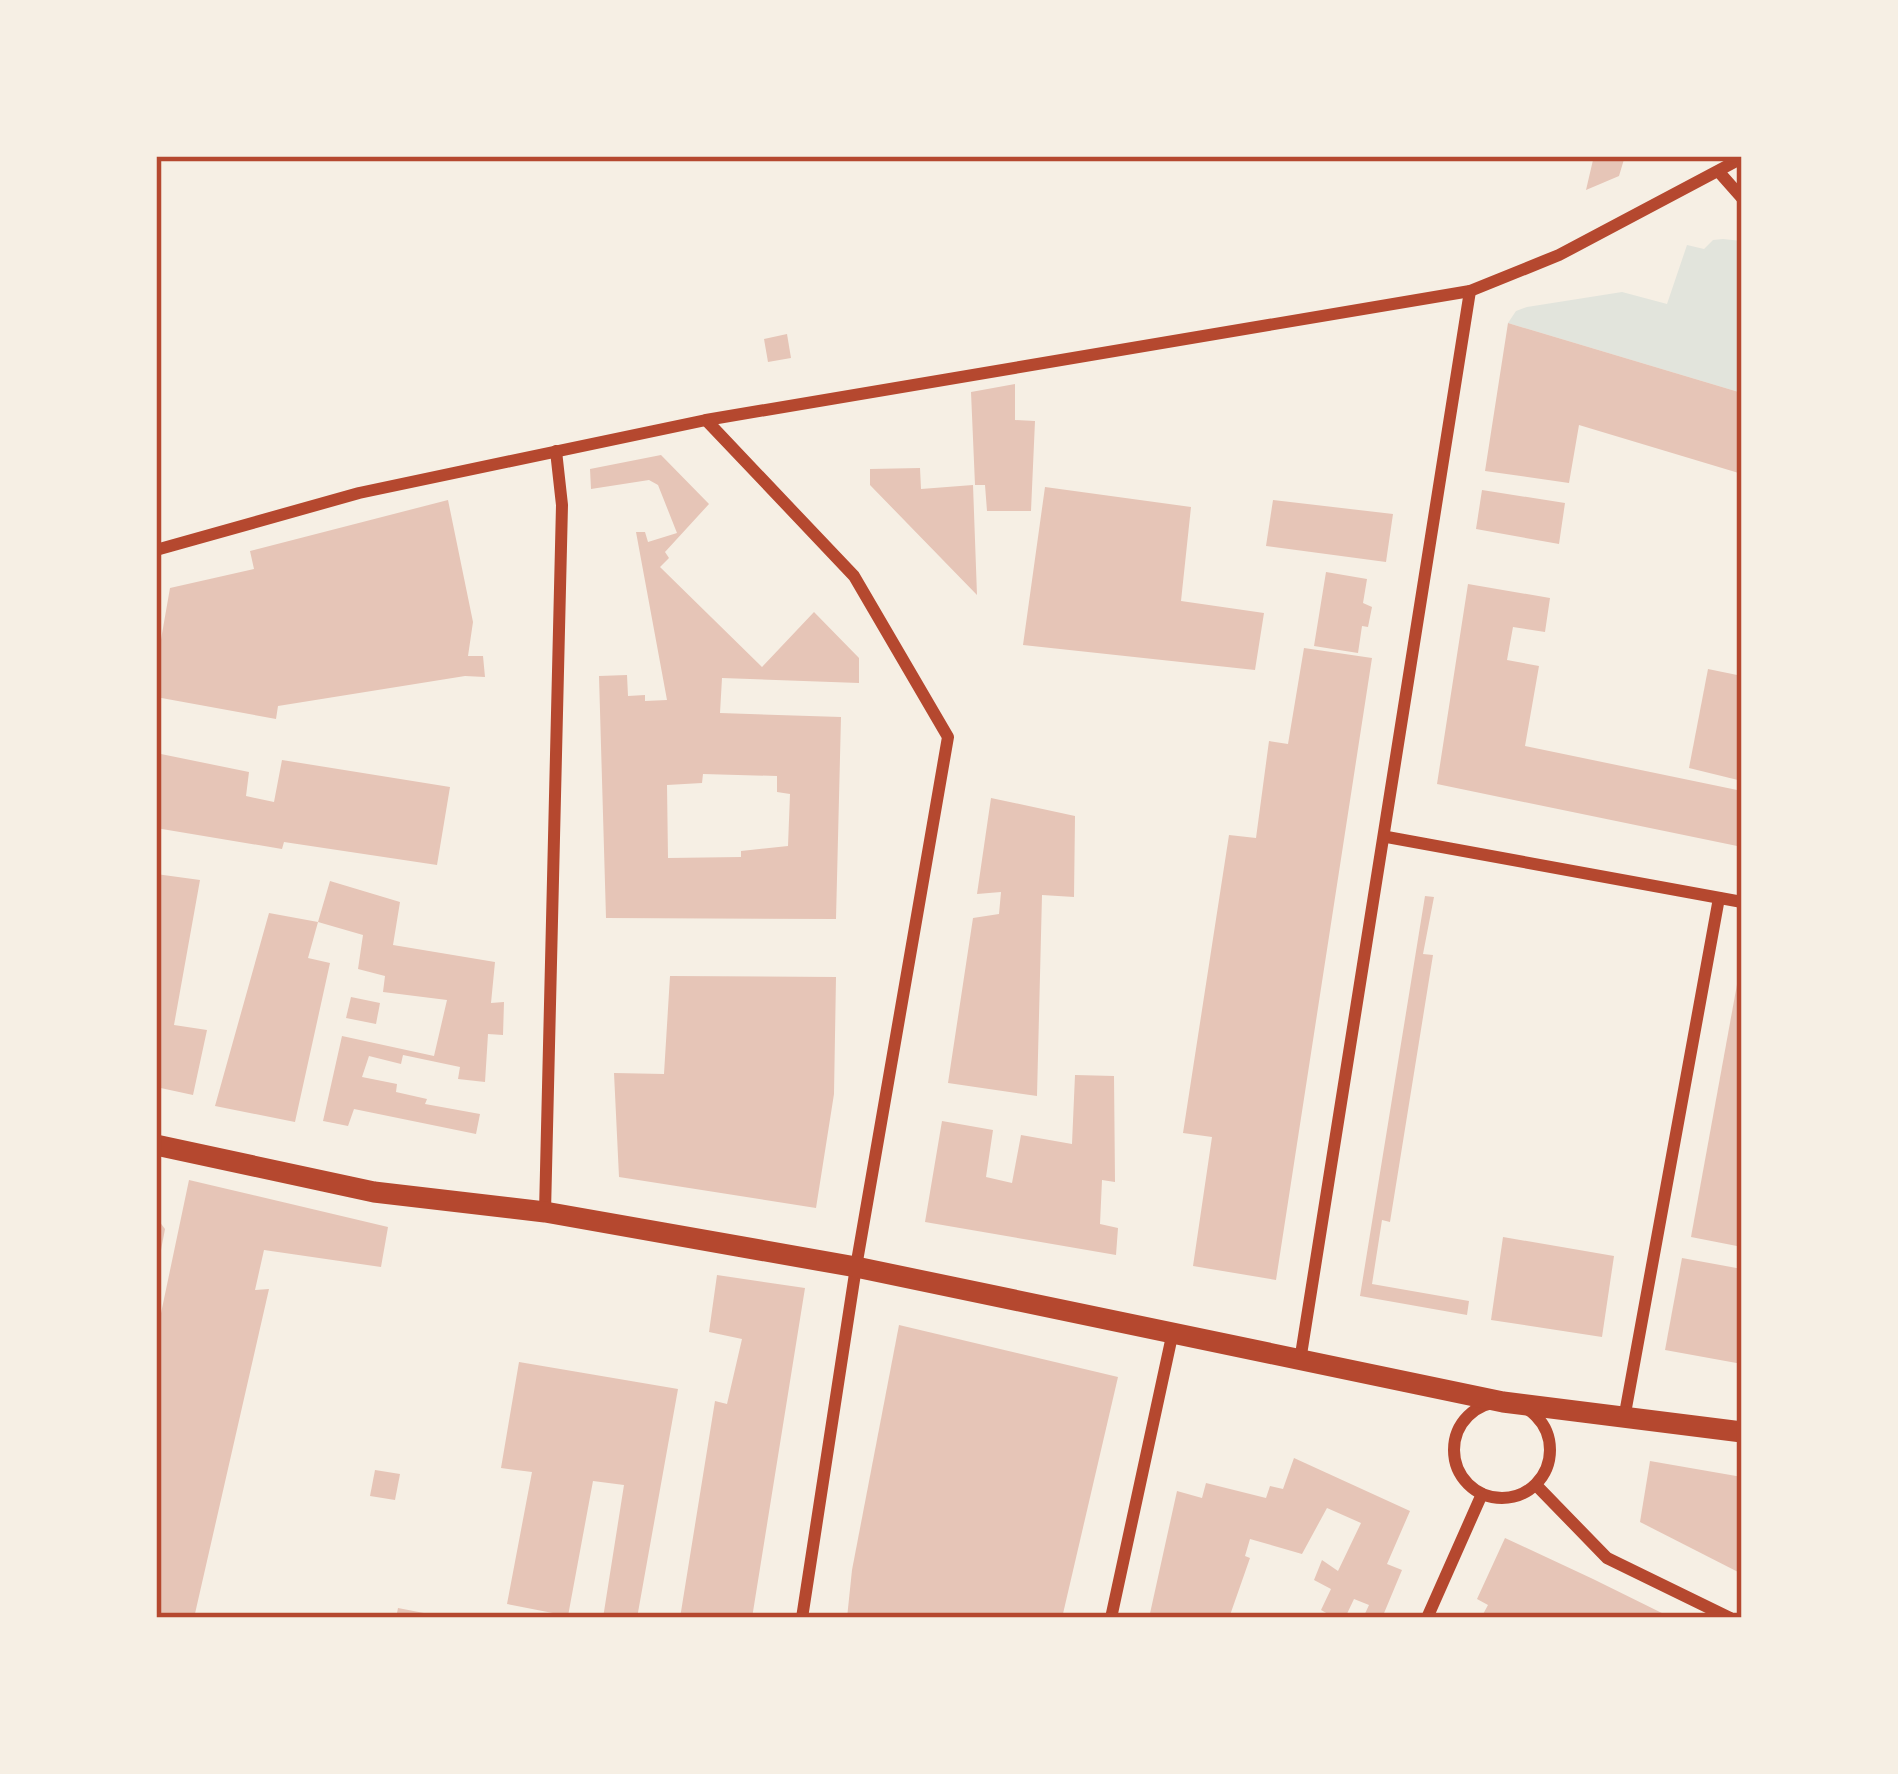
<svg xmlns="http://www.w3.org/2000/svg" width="1898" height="1774" viewBox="0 0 1898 1774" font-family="Barlow,sans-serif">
  <rect width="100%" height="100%" fill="#f6efe4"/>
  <polygon fill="#e2e4dc" points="1723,239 1742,241 1742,393 1508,323 1516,311 1527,307 1622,292 1667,304 1687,245 1704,249 1713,240"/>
  <g fill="#e6c5b7" fill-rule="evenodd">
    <polygon points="1585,156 1625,156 1619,176 1586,190 1593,160"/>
    <polygon points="1508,323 1742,393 1742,474 1579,425 1569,483 1485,471"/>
    <polygon points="787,334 791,358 768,362 764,339"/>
    <polygon points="1015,384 1015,420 1035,421 1031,511 987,511 985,485 975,485 971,392"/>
    <path d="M661,455L709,504L665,552L669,558L660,567L762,667L814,612L859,658V683L722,678L720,713L841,717L836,919L606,918L599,676L627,675L628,696L645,695V701L667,700L636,532H645L648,542L677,533L658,485L649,480L591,489L590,469ZM703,774L777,776V792L790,794L788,846L741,851V857L668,858L667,785L702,783Z"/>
    <polygon points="920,468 921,489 973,485 977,595 870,485 870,469"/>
    <polygon points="1045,487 1191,507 1181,601 1264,613 1255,670 1023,645"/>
    <polygon points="1482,490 1565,503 1559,544 1476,529"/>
    <polygon points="448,500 473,622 468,656 483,656 485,677 465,676 278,706 276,719 156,697 156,668 170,588 254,569 250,551"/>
    <polygon points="1273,500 1393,514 1386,562 1266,546"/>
    <polygon points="1326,572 1367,579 1363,603 1372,607 1368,627 1362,626 1358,653 1314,646"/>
    <polygon points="1468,584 1550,598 1545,632 1513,627 1507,660 1539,666 1525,746 1742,791 1742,847 1437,784"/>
    <polygon points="1304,648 1372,658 1276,1280 1193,1266 1212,1137 1183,1133 1229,835 1256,838 1269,741 1288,744"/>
    <polygon points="1708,669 1742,676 1742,781 1689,768"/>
    <polygon points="156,753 249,772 246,796 274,802 282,760 450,787 437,865 284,842 282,849 156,828"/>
    <polygon points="991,798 1075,816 1074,897 1042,895 1037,1096 948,1083 973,918 999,914 1001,892 977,894"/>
    <polygon points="156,874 200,880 174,1025 207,1030 193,1095 156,1087"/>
    <polygon points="330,881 400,902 393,945 495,962 491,1003 504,1002 503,1035 488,1034 485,1082 458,1079 460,1067 403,1055 401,1064 369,1056 362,1077 397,1084 396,1092 427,1099 425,1104 480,1114 476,1134 354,1109 348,1126 323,1121 342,1036 434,1056 447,1000 383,992 385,976 358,969 363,935 318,922"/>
    <polygon points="1425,896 1434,897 1423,954 1433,955 1390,1222 1382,1220 1372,1284 1469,1301 1467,1315 1360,1296"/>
    <polygon points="269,913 318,922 308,958 330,963 295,1122 215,1106"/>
    <polygon points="1740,968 1742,969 1742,1247 1691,1237"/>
    <polygon points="670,976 836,977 834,1094 816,1208 619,1177 614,1073 664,1074"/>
    <polygon points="351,997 380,1003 376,1024 346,1018"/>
    <polygon points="1075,1075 1114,1076 1115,1182 1102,1180 1100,1224 1118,1228 1116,1255 925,1222 942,1121 993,1130 986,1177 1012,1183 1021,1135 1072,1144"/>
    <polygon points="189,1180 388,1227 381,1267 264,1250 255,1290 269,1289 194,1618 156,1618 156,1337"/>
    <polygon points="156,1217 165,1229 161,1250 156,1254"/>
    <polygon points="1503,1237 1614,1256 1602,1337 1491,1320"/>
    <polygon points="1682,1258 1742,1269 1742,1364 1665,1350"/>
    <polygon points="717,1275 805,1288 752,1618 680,1618 715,1401 727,1404 742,1339 709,1332"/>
    <polygon points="899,1325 1118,1377 1062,1618 847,1618 852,1570"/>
    <polygon points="519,1362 678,1389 637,1618 603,1618 624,1485 593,1481 568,1616 507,1604 532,1472 501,1468"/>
    <polygon points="1294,1458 1410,1511 1387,1564 1402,1570 1382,1618 1363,1618 1369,1605 1354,1599 1345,1618 1335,1618 1321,1610 1331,1589 1314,1580 1322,1560 1338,1571 1361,1523 1327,1508 1302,1554 1250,1539 1245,1556 1250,1558 1229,1618 1149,1618 1177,1491 1202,1498 1206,1483 1266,1498 1270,1486 1283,1489"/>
    <polygon points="1650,1461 1742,1477 1742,1574 1640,1522"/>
    <polygon points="375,1470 400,1474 395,1500 370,1496"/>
    <polygon points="1505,1538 1593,1579 1672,1618 1481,1618 1488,1605 1477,1599"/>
    <polygon points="398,1608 429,1614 428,1618 396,1618"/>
  </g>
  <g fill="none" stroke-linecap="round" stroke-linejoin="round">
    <g stroke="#b5482f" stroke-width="12">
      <polyline points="1719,172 1742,198"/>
      <polyline points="706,420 854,576 948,737 856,1267 802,1618"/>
      <polyline points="156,550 359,493 706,420 1470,291 1559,255 1742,158"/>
      <polyline points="1387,837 1742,902"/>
      <polyline points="545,1212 562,505 556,451"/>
      <polyline points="1300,1361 1470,291"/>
      <circle cx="1502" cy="1450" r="48"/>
      <polyline points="1624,1419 1719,898"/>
      <polyline points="1536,1485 1607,1558 1730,1618"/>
      <polyline points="1111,1618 1172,1336"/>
      <polyline points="1427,1618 1482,1494"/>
    </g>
    <polyline stroke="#b5482f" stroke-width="21" points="156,1145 374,1192 545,1212 856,1267 1503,1402 1742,1432"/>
  </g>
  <rect width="1898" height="1774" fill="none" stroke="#f6efe4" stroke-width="318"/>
  <rect x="159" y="159" width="1580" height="1456" fill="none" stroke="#b5482f" stroke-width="4.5"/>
</svg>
